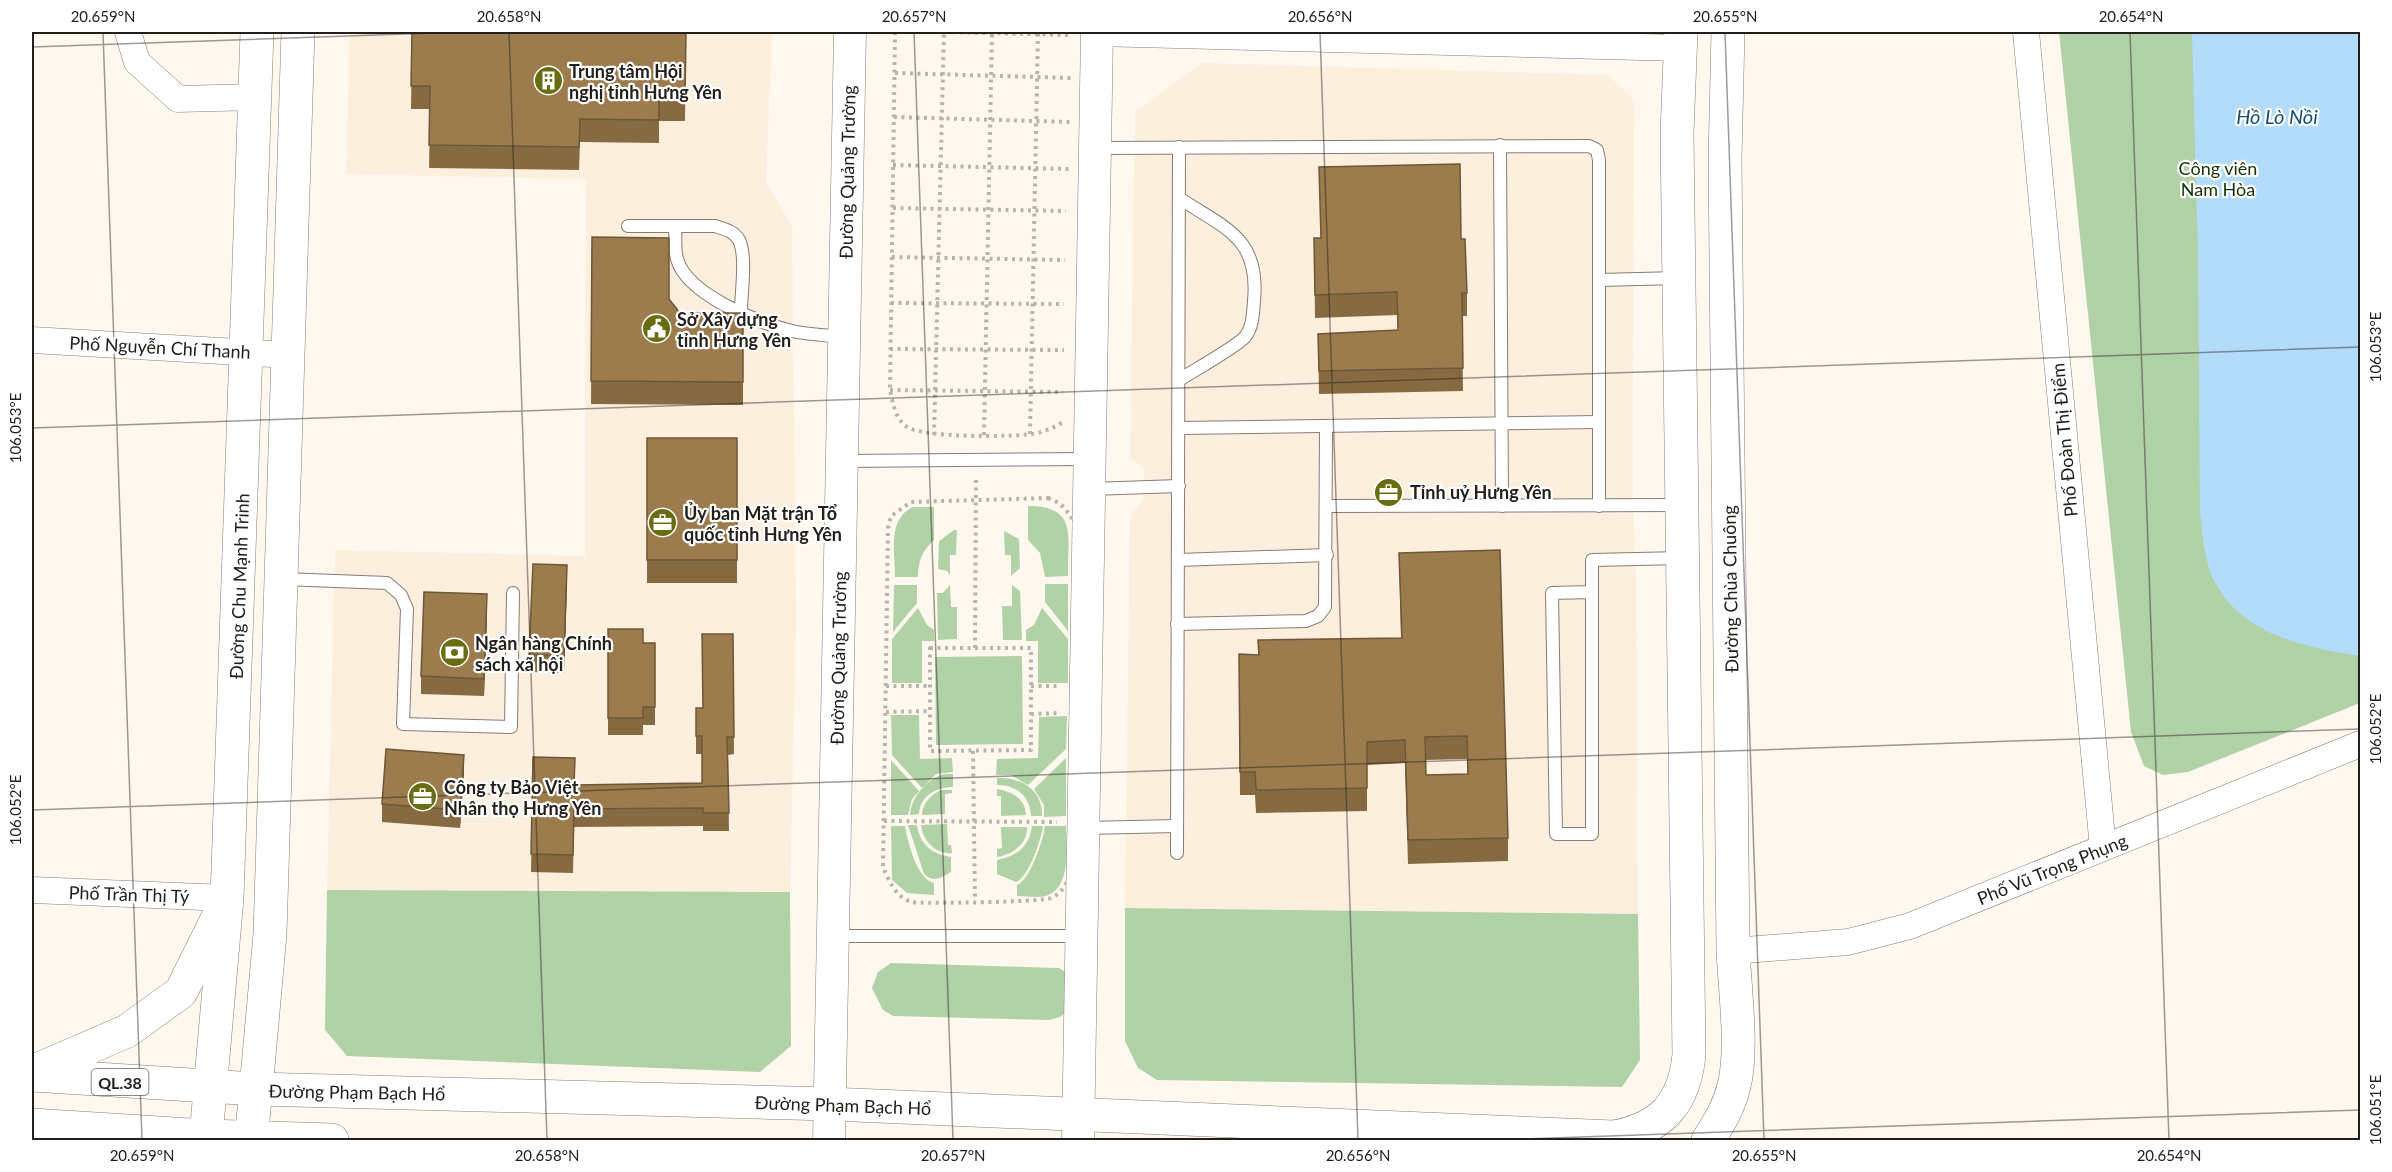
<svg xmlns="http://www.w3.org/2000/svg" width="2392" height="1172" viewBox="0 0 2392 1172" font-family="Lato,sans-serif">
  <rect width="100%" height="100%" fill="#fef8ef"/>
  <g fill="#fcefde">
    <polygon points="350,32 772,32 766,182 792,226 796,622 790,892 327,890 335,550 585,556 586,179 346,174"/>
    <polygon points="1202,63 1608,75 1634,100 1633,505 1636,577 1638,914 1125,908 1130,515 1144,498 1144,469 1130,457 1135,112"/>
  </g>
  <g fill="#b1d2a7">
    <polygon points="2059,32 2360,32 2360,703 2188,772 2163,775 2144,766 2131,732"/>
    <path d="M1028,506C1079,506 1067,537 1068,576L1045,577L1040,553L1028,540Z"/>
    <path d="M913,507H934V540C922,551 918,561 918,577H895C895,552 887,519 913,507Z"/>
    <polygon points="954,530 957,530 956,555 950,555 950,575 947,571 938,569 939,541"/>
    <polygon points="1004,531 1019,539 1020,568 1011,576 1011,555 1005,555"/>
    <polygon points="1045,584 1068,584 1068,631 1045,602"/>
    <polygon points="894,585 917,585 917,603 893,632"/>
    <polygon points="950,585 951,607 957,607 957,639 938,640 937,593 943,593"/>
    <polygon points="1012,585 1020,591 1022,640 1003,640 1002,606 1012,606"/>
    <polygon points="918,608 927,625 934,630 934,641 922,641 922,683 892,683 892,639"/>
    <polygon points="1042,608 1068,639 1068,683 1038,683 1038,641 1026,641 1026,630 1034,625"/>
    <polygon points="1022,656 1023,744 936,745 935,657"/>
    <polygon points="891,715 919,715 920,759 952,758 953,772 936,774 922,788 892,755"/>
    <polygon points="1067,716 1066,749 1028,785 1011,775 996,775 997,759 1038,758 1039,717"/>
    <polygon points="1066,758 1066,816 1044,817 1044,805 1034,789"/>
    <polygon points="891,760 919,791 912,799 908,815 891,815"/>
    <path d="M944,774H953V787C936,787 920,796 919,814L910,815C911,797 927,779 944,774Z"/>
    <path d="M997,778C1021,777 1043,790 1042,816H1031C1030,796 1017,785 997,785Z"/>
    <path d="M997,789C1013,792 1025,798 1026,815L1001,816V796H997Z"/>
    <path d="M941,790H952V793L945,794V814L922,815C922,803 931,795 941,790Z"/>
    <path d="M947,824L948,845H951L952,853C936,855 922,840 921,825Z"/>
    <path d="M908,825H917C920,845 932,854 951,857V872C942,878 933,883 924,874Z"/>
    <path d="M891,826H905C908,843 917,879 934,883V895L907,893L892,880Z"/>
    <path d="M1032,826H1043C1042,838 1028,878 1016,882L997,874V860C1017,856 1029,847 1032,826Z"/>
    <path d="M1045,826H1066C1066,846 1072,888 1046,896C1038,898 1025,896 1017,896V885C1030,880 1043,841 1045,826Z"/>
    <path d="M1001,827H1027C1028,843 1013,855 997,857V849L1002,848Z"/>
    <polygon points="327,890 790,892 791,1046 760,1072 347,1056 325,1030"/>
    <polygon points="1125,908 1638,914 1640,1060 1622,1087 1157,1080 1138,1068 1125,1041"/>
    <polygon points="891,963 1059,968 1067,973 1067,1011 1060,1017 1049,1020 893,1016 883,1010 872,988 878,972"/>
  </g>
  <path fill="#b3dcfb" d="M2192,32H2360V656C2307,647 2244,636 2216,584C2204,564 2203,535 2200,512L2198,253Z"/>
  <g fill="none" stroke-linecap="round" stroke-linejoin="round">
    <defs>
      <g id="service">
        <polyline points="1500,145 1502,506"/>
        <polyline points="1097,148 1589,146 1597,150 1599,160 1599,506"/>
        <path d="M628,226H715C724,229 734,231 739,240C747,256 741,293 741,311"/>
        <path d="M675,226C676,236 674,249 677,259C687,295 759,323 792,331C809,335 827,335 843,337"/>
        <polyline points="1599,280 1678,278"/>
        <path d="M1179,380C1193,371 1236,347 1245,337C1253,327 1253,313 1254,301C1260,238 1226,229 1179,198"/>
        <polyline points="1179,428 1599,422"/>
        <polyline points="843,461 1090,459"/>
        <polyline points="1091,489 1179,486"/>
        <polyline points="1327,506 1680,505"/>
        <polyline points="1178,560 1327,555"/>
        <polyline points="283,579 387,583 401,595 407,609 403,724 511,727 513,593"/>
        <polyline points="1592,592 1552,593 1556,834 1592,834 1592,560 1681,558"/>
        <polyline points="1177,624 1306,621 1318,616 1325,607 1326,426"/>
        <polyline points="1085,828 1177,826"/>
        <polyline points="1177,853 1179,147"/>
        <polyline points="834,936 1081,936"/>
      </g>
      <g id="minor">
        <polyline points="128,32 137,62 178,99 256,97"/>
        <polyline points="2026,32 2103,848"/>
        <polyline points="1097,33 1680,48"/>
        <polyline points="32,340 289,355"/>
        <polyline points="32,890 227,898"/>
        <polyline points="1733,951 1848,942 1910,926 2360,744"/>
      </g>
      <g id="tertiary">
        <polyline points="829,1140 850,32"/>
        <polyline points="1078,1140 1097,32"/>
      </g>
      <g id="secondary">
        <polyline points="32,1072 127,1031 181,992 225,903"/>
        <path d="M256,1089L830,1104L1613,1137C1661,1129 1684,1104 1689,1055L1677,133L1681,32"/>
        <polyline points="206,1136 332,1140"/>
        <path d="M1708,1140C1719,1123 1729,1107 1734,1086C1743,1050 1735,990 1733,951L1725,160L1728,32"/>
      </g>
      <g id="primary">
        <polyline points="256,1089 270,934 298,32"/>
        <polyline points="206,1136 227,898 257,32"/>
      </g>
      <g id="trunk">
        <polyline points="32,1075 256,1089 251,1140"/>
        <polyline points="32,1125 206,1136 206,1140"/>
      </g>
    </defs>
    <use href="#service" stroke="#847d73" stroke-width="14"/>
    <use href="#minor" stroke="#847d73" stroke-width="27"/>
    <use href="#tertiary" stroke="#847d73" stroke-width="33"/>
    <use href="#secondary" stroke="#847d73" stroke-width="34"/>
    <use href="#primary" stroke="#847d73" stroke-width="34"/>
    <use href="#trunk" stroke="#847d73" stroke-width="34"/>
    <g stroke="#b8b3ab" stroke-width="4" stroke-dasharray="3 4.5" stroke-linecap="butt">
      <path d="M895,32L890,390C893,403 895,419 907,427C924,438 1010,437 1032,434C1044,432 1053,428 1063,422"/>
      <polyline points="945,32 1070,35"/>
      <polyline points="895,73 1071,78"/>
      <polyline points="894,117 1070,122"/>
      <polyline points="893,165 1069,169"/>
      <polyline points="893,208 1066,211"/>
      <polyline points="892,257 1065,260"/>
      <polyline points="891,303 1064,304"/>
      <polyline points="890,349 1064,350"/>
      <polyline points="890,390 1063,392"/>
      <polyline points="1030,434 1038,32"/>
      <polyline points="934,435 944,32"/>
      <polyline points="984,435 992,32"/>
      <path d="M1048,498C1062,503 1067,510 1074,522L1071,870C1068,882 1063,893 1051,898C1043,902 922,904 912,902C896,898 889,881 883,867L888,528L891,516L911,502Z"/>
      <polygon points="930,648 1031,648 1031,750 930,751"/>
      <polyline points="975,648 976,478"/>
      <polyline points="886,686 930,686"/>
      <polyline points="1031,686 1060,686"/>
      <polyline points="886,712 930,711"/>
      <polyline points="1031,714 1060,713"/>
      <polyline points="973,751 975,901"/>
      <polyline points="884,821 1057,822"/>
    </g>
    <use href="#service" stroke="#fff" stroke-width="12"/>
    <use href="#minor" stroke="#fff" stroke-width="26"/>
    <use href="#tertiary" stroke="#fff" stroke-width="32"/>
    <use href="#secondary" stroke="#fff" stroke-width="33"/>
    <use href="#primary" stroke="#fff" stroke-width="33"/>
    <use href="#trunk" stroke="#fff" stroke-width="33"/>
  </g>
  <g fill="#866b42" fill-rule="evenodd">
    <polygon points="412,32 686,32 685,121 659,121 659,143 580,142 579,170 429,168 430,109 411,109"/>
    <polygon points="1319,167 1461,239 1467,293 1467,316 1462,316 1463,391 1319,394 1318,334 1398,330 1397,315 1315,318 1314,238 1321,238"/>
    <polygon points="592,237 669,299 680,313 743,313 743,405 591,404"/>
    <rect x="647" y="438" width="90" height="145"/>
    <path d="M1399,553L1508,838V861L1408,864L1405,763L1367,765V811L1256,813L1255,795H1240L1239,654L1258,655V640L1401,638ZM1467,759V774L1426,775L1425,760Z"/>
    <polygon points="567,582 564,673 529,672 529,654"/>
    <polygon points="487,612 484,696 421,694 421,676"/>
    <polygon points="608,629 643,643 655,643 655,725 643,725 643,735 608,735"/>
    <polygon points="733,634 734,754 728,755 729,831 703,831 703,826 574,827 573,873 531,872 533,757 575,785 702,783 702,754 696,754 696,726"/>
    <polygon points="464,773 460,828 382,822 382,804"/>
  </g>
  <g fill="#6d5736">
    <polygon points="567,565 567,582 564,673 564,656"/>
    <polygon points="487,594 487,612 484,696 484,679"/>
    <polygon points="464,755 464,773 460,828 460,810"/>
  </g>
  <g fill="#9c7c4d" stroke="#6d5736" stroke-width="1.5" fill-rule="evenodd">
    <polygon points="412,32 686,32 685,98 659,98 659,120 580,119 579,147 429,145 430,86 411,86"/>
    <polygon points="1460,164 1461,239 1465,239 1467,293 1462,293 1463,368 1319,371 1318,334 1398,330 1397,292 1315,295 1314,238 1321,238 1319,167"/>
    <polygon points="592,237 669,238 669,299 680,313 743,313 743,382 591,381"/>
    <rect x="647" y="438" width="90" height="122"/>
    <path d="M1500,550L1508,838L1408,840L1405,740L1367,742V788L1256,790L1255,772H1240L1239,654L1259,655L1258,640L1402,638L1399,553ZM1467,736L1468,774L1426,775L1425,737Z"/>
    <polygon points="533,564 567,565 564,656 529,654"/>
    <polygon points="424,592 487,594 484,679 421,676"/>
    <polygon points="608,629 643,629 643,643 655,643 655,707 643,707 643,718 608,718"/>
    <polygon points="702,634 733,634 734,737 727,737 729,813 703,813 703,808 574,809 573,855 531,854 533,757 575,758 574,785 702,783 702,736 696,736 696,708 703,708"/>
    <polygon points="386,749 464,755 460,810 382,804"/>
  </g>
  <path fill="none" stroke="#23201c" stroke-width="1.5" stroke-opacity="0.45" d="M103,32L142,1140M509,32L547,1140M914,32L953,1140M1320,32L1358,1140M1725,32L1764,1140M2130,32L2169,1140M32,47L462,32M32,428L2360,347M32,810L2360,729M1492,1140L2360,1110"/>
  <defs>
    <symbol id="building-disc" viewBox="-11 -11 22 22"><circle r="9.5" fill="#686d12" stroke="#fff"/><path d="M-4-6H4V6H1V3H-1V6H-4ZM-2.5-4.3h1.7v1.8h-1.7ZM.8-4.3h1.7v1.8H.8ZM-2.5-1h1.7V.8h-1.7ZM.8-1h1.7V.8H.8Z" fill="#fff"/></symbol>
    <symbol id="civic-disc" viewBox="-11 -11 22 22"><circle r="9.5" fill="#686d12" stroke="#fff"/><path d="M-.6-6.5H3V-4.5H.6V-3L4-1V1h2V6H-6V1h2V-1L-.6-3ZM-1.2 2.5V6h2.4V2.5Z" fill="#fff"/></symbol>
    <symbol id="office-disc" viewBox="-11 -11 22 22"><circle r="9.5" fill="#686d12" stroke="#fff"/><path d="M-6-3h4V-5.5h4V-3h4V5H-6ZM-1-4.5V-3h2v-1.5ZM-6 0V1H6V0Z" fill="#fff"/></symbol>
    <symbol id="bank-disc" viewBox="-11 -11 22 22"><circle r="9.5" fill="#686d12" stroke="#fff"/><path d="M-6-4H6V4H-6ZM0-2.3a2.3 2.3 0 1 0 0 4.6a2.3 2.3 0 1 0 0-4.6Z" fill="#fff"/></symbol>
  </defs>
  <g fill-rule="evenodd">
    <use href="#building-disc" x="532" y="64" width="33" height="33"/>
    <use href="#civic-disc" x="640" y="312" width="33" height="33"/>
    <use href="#office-disc" x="1372" y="476" width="33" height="33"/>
    <use href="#office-disc" x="646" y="506" width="33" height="33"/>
    <use href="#bank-disc" x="438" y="636" width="33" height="33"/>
    <use href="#office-disc" x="406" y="780" width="33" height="33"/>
  </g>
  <g text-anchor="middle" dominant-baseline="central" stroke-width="4.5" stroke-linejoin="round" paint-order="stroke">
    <rect fill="#fff" stroke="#656360" stroke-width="1.5" x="91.5" y="1069" width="57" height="26" rx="4.5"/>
    <g font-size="16" font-weight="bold" fill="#23201c">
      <text x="120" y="1082">QL.38</text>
    </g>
    <g font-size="18" font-weight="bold" fill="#23201c" stroke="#fff" text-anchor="start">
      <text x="569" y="71">Trung tâm Hội<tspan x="569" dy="21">nghị tỉnh Hưng Yên</tspan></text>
      <text x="677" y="319">Sở Xây dựng<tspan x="677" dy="21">tỉnh Hưng Yên</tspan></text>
      <text x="1410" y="492">Tỉnh uỷ Hưng Yên</text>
      <text x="684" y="513">Ủy ban Mặt trận Tổ<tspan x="684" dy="21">quốc tỉnh Hưng Yên</tspan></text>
      <text x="475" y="643">Ngân hàng Chính<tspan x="475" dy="21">sách xã hội</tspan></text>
      <text x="444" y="787">Công ty Bảo Việt<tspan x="444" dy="21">Nhân thọ Hưng Yên</tspan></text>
    </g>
    <g font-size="18" fill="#123505" stroke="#fff">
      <text x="2218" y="168">Công viên<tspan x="2218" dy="21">Nam Hòa</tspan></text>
    </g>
    <g font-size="18" fill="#23201c" stroke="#fff">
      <text transform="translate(847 172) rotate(-89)">Đường Quảng Trường</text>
      <text transform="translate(160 347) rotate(3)">Phố Nguyễn Chí Thanh</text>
      <text transform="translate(2064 440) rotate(-95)">Phố Đoàn Thị Điểm</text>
      <text transform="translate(239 586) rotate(-88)">Đường Chu Mạnh Trinh</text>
      <text transform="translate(1730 589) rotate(-91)">Đường Chùa Chuông</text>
      <text transform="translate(838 658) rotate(-89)">Đường Quảng Trường</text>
      <text transform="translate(2052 869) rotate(-22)">Phố Vũ Trọng Phụng</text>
      <text transform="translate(129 894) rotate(2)">Phố Trần Thị Tý</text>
      <text transform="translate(357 1092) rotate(1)">Đường Phạm Bạch Hổ</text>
      <text transform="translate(843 1105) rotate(2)">Đường Phạm Bạch Hổ</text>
    </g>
    <g font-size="20" font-style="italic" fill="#134f73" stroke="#fff">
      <text x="2277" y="116">Hồ Lò Nồi</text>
    </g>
  </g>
  <rect width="2392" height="1172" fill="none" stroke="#ffffff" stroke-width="66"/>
  <rect x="33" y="33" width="2326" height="1106" fill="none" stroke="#23201c" stroke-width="2"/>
  <g font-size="15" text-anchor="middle" fill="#23201c">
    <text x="103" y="22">20.659°N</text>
    <text x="509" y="22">20.658°N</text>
    <text x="914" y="22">20.657°N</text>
    <text x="1320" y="22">20.656°N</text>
    <text x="1725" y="22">20.655°N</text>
    <text x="2131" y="22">20.654°N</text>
    <text transform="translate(2376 347) rotate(-90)" y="5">106.053°E</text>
    <text transform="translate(16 428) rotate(-90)" y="5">106.053°E</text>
    <text transform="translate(2376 729) rotate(-90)" y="5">106.052°E</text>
    <text transform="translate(16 810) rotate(-90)" y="5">106.052°E</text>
    <text transform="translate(2376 1110) rotate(-90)" y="5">106.051°E</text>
    <text x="142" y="1161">20.659°N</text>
    <text x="547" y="1161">20.658°N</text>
    <text x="953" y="1161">20.657°N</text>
    <text x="1358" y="1161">20.656°N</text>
    <text x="1764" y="1161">20.655°N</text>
    <text x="2169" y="1161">20.654°N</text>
  </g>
</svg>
